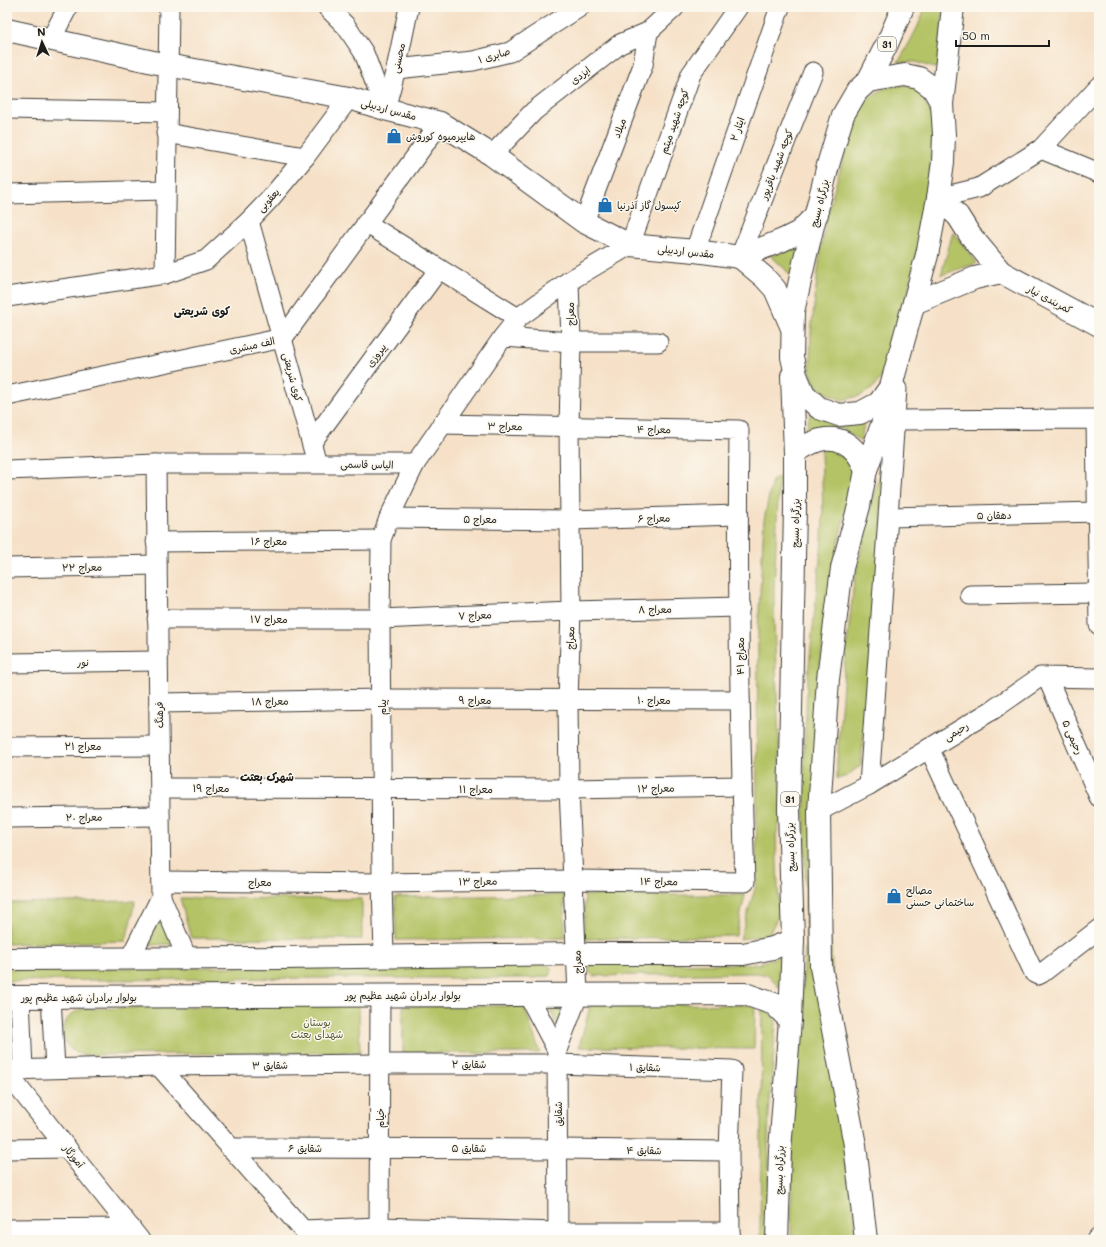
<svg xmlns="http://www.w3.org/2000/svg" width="1106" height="1247" viewBox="0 0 1106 1247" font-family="Mali,'Playpen Sans Arabic',sans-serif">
  <rect width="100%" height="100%" fill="#fbf7ec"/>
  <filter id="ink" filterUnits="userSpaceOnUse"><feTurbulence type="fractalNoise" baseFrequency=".025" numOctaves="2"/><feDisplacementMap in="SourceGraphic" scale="8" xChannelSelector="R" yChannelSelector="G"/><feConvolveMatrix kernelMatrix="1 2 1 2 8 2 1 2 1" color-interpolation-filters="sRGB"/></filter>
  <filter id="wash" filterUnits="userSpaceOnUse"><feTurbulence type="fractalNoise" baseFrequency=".012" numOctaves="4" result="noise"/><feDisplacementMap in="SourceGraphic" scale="16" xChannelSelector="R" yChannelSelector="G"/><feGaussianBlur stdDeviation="0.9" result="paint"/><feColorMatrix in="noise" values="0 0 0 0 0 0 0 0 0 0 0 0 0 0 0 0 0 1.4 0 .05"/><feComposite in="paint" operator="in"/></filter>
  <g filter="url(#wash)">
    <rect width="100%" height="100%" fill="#f6e1c8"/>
    <g fill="#b4c365" stroke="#687040">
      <path d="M925,7H944L938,67L934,68L915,62H898C909,44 919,27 925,7Z"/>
      <polygon points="904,85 913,87 920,93 931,113 934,125 929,183 919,242 905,305 881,378 873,388 860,396 842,400 828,394 815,385 810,370 811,332 820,254 827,216 838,176 858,112 867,99 876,93 885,88"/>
      <polygon points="953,232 977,263 941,275"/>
      <polygon points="808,241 798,285 785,269 771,256 792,249"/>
      <polygon points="811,411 864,423 861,442 845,430 827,428 805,432"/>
      <polygon points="889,445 861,765 847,776 837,779 837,761 844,671 854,582 872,503"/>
      <polygon points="828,448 841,452 858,468 846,509 839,540 816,689 840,1107 858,1240 791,1240 792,1122 806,938 804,766 807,685 822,540 823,512 821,451"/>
      <polygon points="779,477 774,590 774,622 782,814 776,835 779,915 768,935 740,939 756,885 758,629 764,520 772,481"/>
      <polygon points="564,895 565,938 396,940 395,897"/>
      <polygon points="585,895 745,895 736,936 583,939"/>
      <polygon points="180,898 362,899 362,939 191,938"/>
      <polygon points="135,901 126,941 7,944 7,903"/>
      <polygon points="160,908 171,944 148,945"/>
      <path d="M782,953L781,985L778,987C769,974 767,974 752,973L593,976L589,972L590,965L597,963L757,964L777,957Z"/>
      <polygon points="547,964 552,969 550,976 533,978 299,978 7,981 7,969"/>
      <polygon points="566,1002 558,1029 548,1004"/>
      <path d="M359,1003L360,1052L83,1055C57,1048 56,1019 81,1009Z"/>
      <polygon points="591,1003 755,1005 754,1049 579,1047"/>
      <polygon points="762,1003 776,1021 769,1114 768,1142 769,1158 766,1240 760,1240"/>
      <polygon points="403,1006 524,1006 540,1053 403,1053"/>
      <path d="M7,1015C15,1024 15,1039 7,1047Z"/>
    </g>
  </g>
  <g filter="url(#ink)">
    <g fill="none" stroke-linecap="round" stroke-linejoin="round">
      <defs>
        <g id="minor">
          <polyline points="327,7 346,26 364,53 385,109"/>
          <polyline points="51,39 68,7"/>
          <polyline points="396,69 473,61 510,52 580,7"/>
          <polyline points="7,109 167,112"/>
          <polyline points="385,109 396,69 409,7"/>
          <polyline points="166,133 305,157"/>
          <polyline points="1041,149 1099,173"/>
          <polyline points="492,155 534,111 620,44 648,32 675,7"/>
          <polyline points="7,194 165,190"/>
          <polyline points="938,198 979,188 1041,149 1099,86"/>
          <polyline points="249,221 317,463"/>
          <polyline points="584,222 643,65 648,32"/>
          <polyline points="366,223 518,318"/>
          <polyline points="695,251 780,7"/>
          <polyline points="740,257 813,72"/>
          <polyline points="165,274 169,7"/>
          <polyline points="7,297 165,274 206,260 249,221 270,199 305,157 349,98"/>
          <polyline points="503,337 571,342 658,342"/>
          <polyline points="7,396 283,338 440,123"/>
          <polyline points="896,420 1096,419 1099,625"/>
          <polyline points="312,442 439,269"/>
          <polyline points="7,470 156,464 415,464 503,337 518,318 569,281 630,245 691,74 738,7"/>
          <polyline points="889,517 1099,512"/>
          <polyline points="389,518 570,520 738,515"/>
          <polyline points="156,542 381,540"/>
          <polyline points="7,568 157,565"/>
          <polyline points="970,595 1099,593"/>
          <polyline points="157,619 380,619 571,611 740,607"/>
          <polyline points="7,663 158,661"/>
          <polyline points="1047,677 1099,797"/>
          <polyline points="159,703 382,699 740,700"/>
          <polyline points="7,747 159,746"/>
          <polyline points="929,748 1034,973 1038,975 1042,973 1099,929"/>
          <polyline points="869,785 897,389"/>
          <polyline points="160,788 569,789 742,786"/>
          <polyline points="819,811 869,785 994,709 1040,677 1099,678"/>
          <polyline points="7,818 160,816"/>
          <path d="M161,881L382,883L573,880L745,882C740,732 737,581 739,430L442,424"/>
          <polyline points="161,897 187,958"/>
          <polyline points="384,957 382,883 380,619 381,540 389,518 415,464"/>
          <polyline points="130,958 161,897 156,464"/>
          <polyline points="528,995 557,1050 558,1240"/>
          <polyline points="20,997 23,1070"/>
          <polyline points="51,997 55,1068"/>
          <polyline points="557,1050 578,995 569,789 568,700 571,611 569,427 571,342 569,281"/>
          <polyline points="159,1066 303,1230 308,1240"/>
          <polyline points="7,1070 159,1066 380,1064 557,1064 732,1070 729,1151 730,1232 731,1240"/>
          <polyline points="7,1073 140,1240"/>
          <polyline points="230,1148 558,1149 729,1151"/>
          <polyline points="7,1149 67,1148"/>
          <polyline points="7,1229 131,1228"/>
          <polyline points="303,1230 379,1227 558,1232 730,1232"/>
          <polyline points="379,1240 380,995"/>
          <polyline points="1096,1240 1099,1237"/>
        </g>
        <g id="major">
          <polyline points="7,30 167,65 349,98 385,109 440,123 492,155 584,222 630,245 695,251 740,257 783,240 799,232 817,214"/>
          <polyline points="938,198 958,216 970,235 1001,272 1099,325"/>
          <polyline points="740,257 764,277 775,289 792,328"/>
          <polyline points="914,303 975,278 1001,272"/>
          <polyline points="7,959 284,958 577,954 743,954 773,948 793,940"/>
          <polyline points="7,997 745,994 774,1004 790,1020"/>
        </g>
        <g id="highway">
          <polyline points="868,81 887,44 903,7"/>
          <polyline points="942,104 933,88 919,78 905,75 868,81 857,91 843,115 828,165 806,254 793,312 792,357 796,375 804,394 819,408 839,415 860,413 879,403 891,386 927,255 938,198 943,162 944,135 942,104 953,7"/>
          <path d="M795,453C815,438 837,431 855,451C860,456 863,464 866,470"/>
          <polyline points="777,1240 780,1150 790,1020 793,940 789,810 795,508 795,453 792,376"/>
          <polyline points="866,1240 855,1145 821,967 819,811 828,679 842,568 859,506 866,470 884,419 891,387"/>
        </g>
      </defs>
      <use href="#minor" stroke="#3d3a36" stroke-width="21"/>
      <use href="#major" stroke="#3d3a36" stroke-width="24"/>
      <use href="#highway" stroke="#3d3a36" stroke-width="24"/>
      <use href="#minor" stroke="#fff" stroke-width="19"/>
      <use href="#major" stroke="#fff" stroke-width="22"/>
      <use href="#highway" stroke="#fff" stroke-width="22"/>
    </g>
  </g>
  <defs>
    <symbol id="shop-bare" viewBox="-9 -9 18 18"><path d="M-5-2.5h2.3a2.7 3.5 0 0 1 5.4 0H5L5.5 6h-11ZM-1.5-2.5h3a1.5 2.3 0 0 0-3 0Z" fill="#1f6fb2" stroke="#fbf7ec" stroke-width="2.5" paint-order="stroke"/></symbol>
  </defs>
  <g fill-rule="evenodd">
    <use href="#shop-bare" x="383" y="125" width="22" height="22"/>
    <use href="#shop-bare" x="594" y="194" width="22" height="22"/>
    <use href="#shop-bare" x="883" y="885" width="22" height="22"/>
  </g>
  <g text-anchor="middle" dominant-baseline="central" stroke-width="3" stroke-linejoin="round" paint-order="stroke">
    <g fill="#fbf7ec" stroke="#5f5e5a" stroke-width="1">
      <rect x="878" y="37" width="18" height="14" rx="3"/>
      <rect x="781" y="792" width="18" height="14" rx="3"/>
    </g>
    <g font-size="9" font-weight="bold" fill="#1c1c1c">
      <text x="887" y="44">31</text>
      <text x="790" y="799">31</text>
    </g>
    <g font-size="10" fill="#1c1c1c" stroke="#fbf7ec">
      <text transform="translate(494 55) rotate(-17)">صابری ۱</text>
      <text transform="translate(398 58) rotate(-77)">محسنی</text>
      <text transform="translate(580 75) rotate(-38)">ایزدی</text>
      <text transform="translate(389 109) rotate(15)">مقدس اردبیلی</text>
      <text transform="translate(674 121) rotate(-71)">کوچه شهید میثم</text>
      <text transform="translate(619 128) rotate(-69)">میلاد</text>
      <text transform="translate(737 129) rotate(-71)">ایثار ۲</text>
      <text transform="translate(776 164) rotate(-69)">کوچه شهید باقرپور</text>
      <text transform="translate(268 200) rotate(-48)">یعقوبی</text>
      <text transform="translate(819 203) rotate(-76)">بزرگراه بسیج</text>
      <text transform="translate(686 251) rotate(6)">مقدس اردبیلی</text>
      <text transform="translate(1050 299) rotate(28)">کمربندی نیار</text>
      <text transform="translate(570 314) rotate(-91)">معراج</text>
      <text transform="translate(252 345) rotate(-12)">الف مبشری</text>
      <text transform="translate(376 355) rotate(-54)">پیروزی</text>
      <text transform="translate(293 377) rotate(75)">کوی شریعتی</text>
      <text transform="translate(505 426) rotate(1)">معراج ۳</text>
      <text transform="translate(654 429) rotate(1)">معراج ۴</text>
      <text transform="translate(367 464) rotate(1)">الیاس قاسمی</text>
      <text transform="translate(994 515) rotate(-1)">دهقان ۵</text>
      <text transform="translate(654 518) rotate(-2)">معراج ۶</text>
      <text x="480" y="519">معراج ۵</text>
      <text transform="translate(795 523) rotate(-89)">بزرگراه بسیج</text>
      <text x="269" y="541">معراج ۱۶</text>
      <text transform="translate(82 567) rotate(-1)">معراج ۲۲</text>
      <text transform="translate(655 609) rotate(-1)">معراج ۸</text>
      <text transform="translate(475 615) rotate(-2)">معراج ۷</text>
      <text x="269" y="619">معراج ۱۷</text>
      <text transform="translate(570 638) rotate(-88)">معراج</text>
      <text transform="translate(740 656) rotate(-90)">معراج ۴۱</text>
      <text transform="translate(83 662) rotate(-1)">نور</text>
      <text x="475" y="700">معراج ۹</text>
      <text x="654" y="700">معراج ۱۰</text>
      <text transform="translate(270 701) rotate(-1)">معراج ۱۸</text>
      <text transform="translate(382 707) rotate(-90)">پیام</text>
      <text transform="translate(159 715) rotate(-91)">فرهنگ</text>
      <text transform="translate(956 731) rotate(-31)">رحیمی</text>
      <text transform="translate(1073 737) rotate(66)">رحیمی ۵</text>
      <text x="83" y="746">معراج ۲۱</text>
      <text x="211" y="788">معراج ۱۹</text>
      <text transform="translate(656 788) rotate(-1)">معراج ۱۲</text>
      <text x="476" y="789">معراج ۱۱</text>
      <text transform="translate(84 817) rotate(-1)">معراج ۲۰</text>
      <text transform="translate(790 847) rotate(-92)">بزرگراه بسیج</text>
      <text transform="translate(478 881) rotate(-1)">معراج ۱۳</text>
      <text transform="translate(659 881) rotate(1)">معراج ۱۴</text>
      <text x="260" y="882">معراج</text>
      <text transform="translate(577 962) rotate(-92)">معراج</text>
      <text x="403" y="995">بولوار برادران شهید عظیم‌ پور</text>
      <text x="79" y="997">بولوار برادران شهید عظیم‌ پور</text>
      <text x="469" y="1064">شقایق ۲</text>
      <text transform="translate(270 1065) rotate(-1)">شقایق ۳</text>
      <text transform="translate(645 1067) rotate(2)">شقایق ۱</text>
      <text transform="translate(558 1114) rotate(-91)">شقایق</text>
      <text transform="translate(380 1118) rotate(-90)">خیام</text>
      <text x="305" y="1148">شقایق ۶</text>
      <text x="469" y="1148">شقایق ۵</text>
      <text transform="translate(644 1150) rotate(1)">شقایق ۴</text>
      <text transform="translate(74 1156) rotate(51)">آموزگار</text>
      <text transform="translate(779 1170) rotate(-88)">بزرگراه بسیج</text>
    </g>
    <g font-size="10" fill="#1c1c1c" stroke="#fbf7ec" text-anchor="start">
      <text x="406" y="136">هایپرمیوه کوروش</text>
      <text x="617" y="205">کپسول گاز آذرنیا</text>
      <text x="906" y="890">مصالح<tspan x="906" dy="12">ساختمانی حسنی</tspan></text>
    </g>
    <g font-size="10" fill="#515636" stroke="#fbf7ec">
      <text x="317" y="1022">بوستان<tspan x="317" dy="12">شهدای بعثت</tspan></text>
    </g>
    <g font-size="11" font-weight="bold" fill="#1c1c1c" stroke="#fbf7ec">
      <text x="202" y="310">کوی شریعتی</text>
      <text x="267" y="776">شهرک بعثت</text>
    </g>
  </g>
  <rect width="1106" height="1247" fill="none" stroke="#fbf7ec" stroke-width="24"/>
  <g transform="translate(42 42) rotate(356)" stroke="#fbf7ec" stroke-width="3" paint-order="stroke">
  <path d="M0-3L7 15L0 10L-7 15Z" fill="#1c1c1c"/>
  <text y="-6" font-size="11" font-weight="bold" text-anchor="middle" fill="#1c1c1c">N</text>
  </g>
  <path d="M956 40v6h93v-6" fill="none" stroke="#1c1c1c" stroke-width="2"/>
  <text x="962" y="40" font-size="12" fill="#1c1c1c" stroke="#fbf7ec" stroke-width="3" paint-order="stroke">50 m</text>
</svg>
